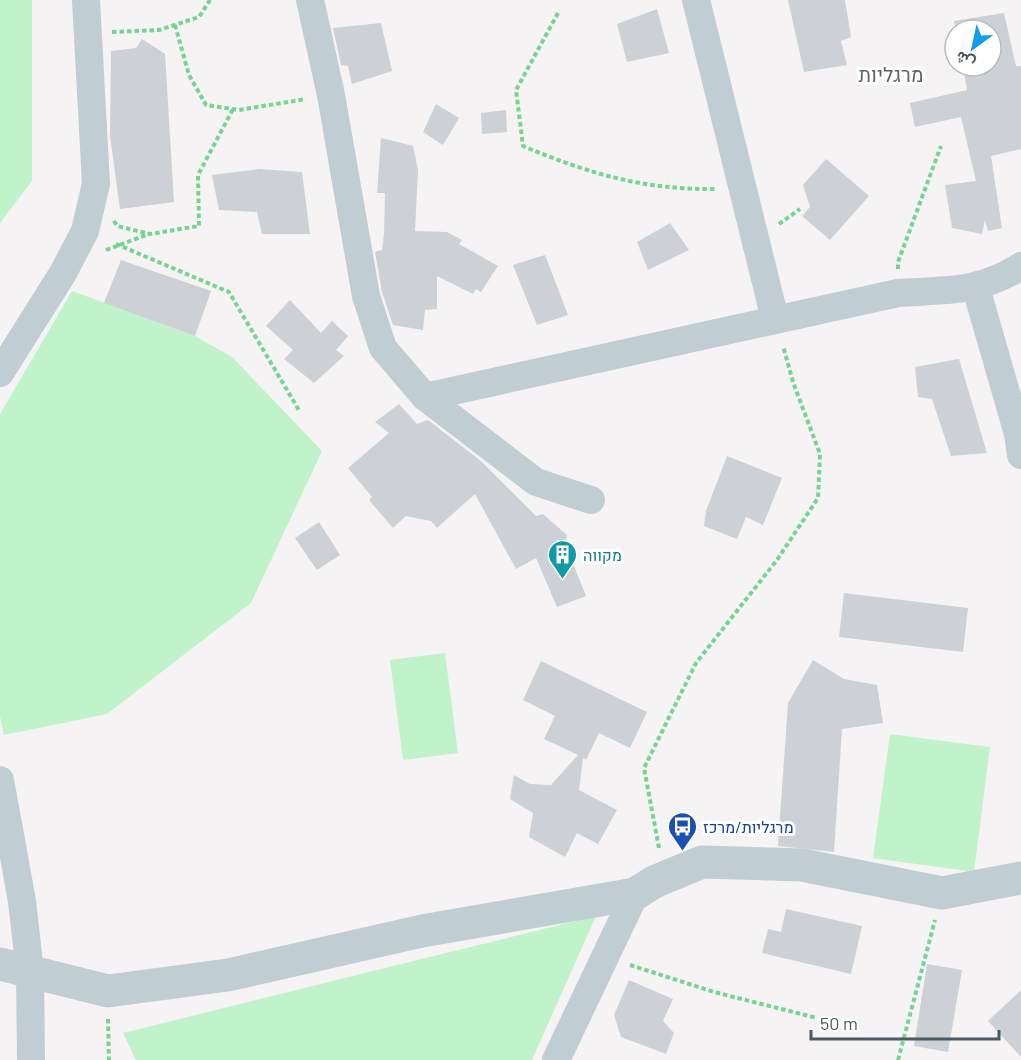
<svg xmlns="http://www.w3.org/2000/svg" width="1021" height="1060" viewBox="0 0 1021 1060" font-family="Barlow,Vazirmatn,Heebo,sans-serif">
  <rect width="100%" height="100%" fill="#f5f3f3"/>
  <g fill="#c1f3ca">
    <polygon points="0,0 32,0 32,181 0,223"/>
    <polygon points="72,291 195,336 232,357 322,451 251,603 107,714 4,735 0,716 0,414"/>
    <polygon points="445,653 458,753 403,760 390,660"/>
    <polygon points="890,734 990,747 974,872 873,858"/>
    <polygon points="596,916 532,1060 136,1060 123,1033"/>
  </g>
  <g fill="#cdd1d5">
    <polygon points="788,0 845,0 851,37 841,41 847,65 804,72"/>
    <polygon points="657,9 669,53 627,62 617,24"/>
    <polygon points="1004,13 1016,66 1021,66 1021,149 991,156 1002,228 988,231 985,220 982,234 952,228 945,185 976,181 961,117 915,127 910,103 967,90 963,66 991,66 991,30 956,30 954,21"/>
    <polygon points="381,23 392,71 352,84 348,66 341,65 333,28"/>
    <polygon points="142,39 165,54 174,202 120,209 110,136 111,51 136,48"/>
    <polygon points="436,104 459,118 443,145 423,132"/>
    <polygon points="506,110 507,132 482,134 481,113"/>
    <polygon points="381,138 413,146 418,170 415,231 447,232 462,240 459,244 498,266 481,292 476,289 473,294 437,276 437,309 425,310 423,330 393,325 382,292 375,252 382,250 384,234 385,193 377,193"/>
    <polygon points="826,159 869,196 830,240 802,216 810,207 803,185"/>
    <polygon points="259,169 302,172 310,234 262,234 257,212 219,210 212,175"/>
    <polygon points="670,223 689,250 648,270 637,242"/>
    <polygon points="545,255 568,315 537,325 513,265"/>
    <polygon points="121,260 211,291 195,336 104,303"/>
    <polygon points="290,300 321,333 332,321 348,336 336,350 344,356 314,383 284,359 293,350 266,326"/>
    <polygon points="959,359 987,453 951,456 932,399 918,397 915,367"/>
    <polygon points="399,404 417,424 428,420 481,461 536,516 543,514 567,535 565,544 586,596 557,607 536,558 516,569 475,494 437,528 431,521 406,516 393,528 369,500 372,497 348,468 389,433 375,422"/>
    <polygon points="727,456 782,478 763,525 746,517 737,539 704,526 706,511"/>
    <polygon points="319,522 340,555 317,570 295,538"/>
    <polygon points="844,593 968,608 963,652 839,637"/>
    <polygon points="813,660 844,679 877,685 883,723 842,729 834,852 778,846 788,703"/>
    <polygon points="541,661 647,712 630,748 599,733 586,760 583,758 579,790 617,810 598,844 577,833 565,857 529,837 533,813 510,799 514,775 530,784 551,785 578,755 544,739 555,716 523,700"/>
    <polygon points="786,909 862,926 851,974 762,953 768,929 781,932"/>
    <polygon points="927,964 962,970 948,1052 914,1046"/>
    <polygon points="629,980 673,999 663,1021 674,1033 666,1054 621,1037 614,1015"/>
    <polygon points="1021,990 1021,1057 988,1021"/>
  </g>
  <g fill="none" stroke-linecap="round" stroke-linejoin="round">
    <g stroke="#76d493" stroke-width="4" stroke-dasharray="4.5 3" stroke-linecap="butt">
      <path d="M558,13L516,90L523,146C590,174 644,190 717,189"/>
      <polyline points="175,25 189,75 206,105 239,110 306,99"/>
      <polyline points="112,32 159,30 199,17 210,0"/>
      <polyline points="114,221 117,226 150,234 199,226 198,175 233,109"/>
      <polyline points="779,224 800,209"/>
      <polyline points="116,244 229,292 300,412"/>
      <polyline points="106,250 149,234"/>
      <polyline points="898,269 898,262 941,146"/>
      <polyline points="659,848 644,768 696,663 777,560 818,498 820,454 793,382 783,346"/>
      <polyline points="630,965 714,992 817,1018"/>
      <polyline points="108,1019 109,1060"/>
      <polyline points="898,1060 935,920"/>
    </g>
    <g stroke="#c0cdd3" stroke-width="28">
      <polyline points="310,0 331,95 366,296 383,348 425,397 536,482 591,500"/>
      <polyline points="696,0 775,319"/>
      <polyline points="976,288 1018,434 1021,455"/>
      <polyline points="0,373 63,273 85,231 96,184 86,0"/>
      <path d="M425,397L898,293C945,290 979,293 1021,266"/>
      <polyline points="0,780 22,901 30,972 31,1060"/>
      <polyline points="556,1060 635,894"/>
    </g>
    <polyline stroke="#c0cdd3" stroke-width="33" points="0,964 108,991 228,975 422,931 635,894 654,882 702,862 802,865 942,893 1021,878"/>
  </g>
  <defs>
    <symbol id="building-pin" viewBox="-11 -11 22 30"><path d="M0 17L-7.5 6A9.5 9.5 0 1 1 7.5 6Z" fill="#0f9aa8" stroke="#fff"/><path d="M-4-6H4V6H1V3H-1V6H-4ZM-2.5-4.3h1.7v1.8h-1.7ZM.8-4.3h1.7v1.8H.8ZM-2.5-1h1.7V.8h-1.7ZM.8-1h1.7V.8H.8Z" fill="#fff"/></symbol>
    <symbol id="bus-pin" viewBox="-11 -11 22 30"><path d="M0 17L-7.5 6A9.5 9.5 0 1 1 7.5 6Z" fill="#1a4fb4" stroke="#fff"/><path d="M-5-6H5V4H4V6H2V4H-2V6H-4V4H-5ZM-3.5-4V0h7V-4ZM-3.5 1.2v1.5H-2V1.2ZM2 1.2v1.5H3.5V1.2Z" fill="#fff"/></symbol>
  </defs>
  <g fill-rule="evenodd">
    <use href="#building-pin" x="546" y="538" width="33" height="45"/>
    <use href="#bus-pin" x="666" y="810" width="33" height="45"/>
  </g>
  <g text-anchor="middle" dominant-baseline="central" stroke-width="6" stroke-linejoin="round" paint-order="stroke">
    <g font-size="16" fill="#0d838f" stroke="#fff" text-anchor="start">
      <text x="583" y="554">מקווה</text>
    </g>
    <g font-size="16" fill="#164399" stroke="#fff" text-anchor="start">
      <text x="703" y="826">מרגליות/מרכז</text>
    </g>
    <g font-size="20" fill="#5e6568" stroke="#fff">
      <text x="891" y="74">מרגליות</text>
    </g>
  </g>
  <g transform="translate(973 48) rotate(213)"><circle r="28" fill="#ffffff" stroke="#b6bdc0" stroke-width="1.5"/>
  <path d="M0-4.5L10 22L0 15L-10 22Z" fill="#109ef1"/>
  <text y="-9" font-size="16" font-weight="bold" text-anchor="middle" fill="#495b62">ش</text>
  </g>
  <path d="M811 1030v9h188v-9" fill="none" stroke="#495b62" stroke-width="3"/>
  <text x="820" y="1030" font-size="18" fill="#495b62" stroke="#ffffff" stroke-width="4.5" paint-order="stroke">50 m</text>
</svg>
